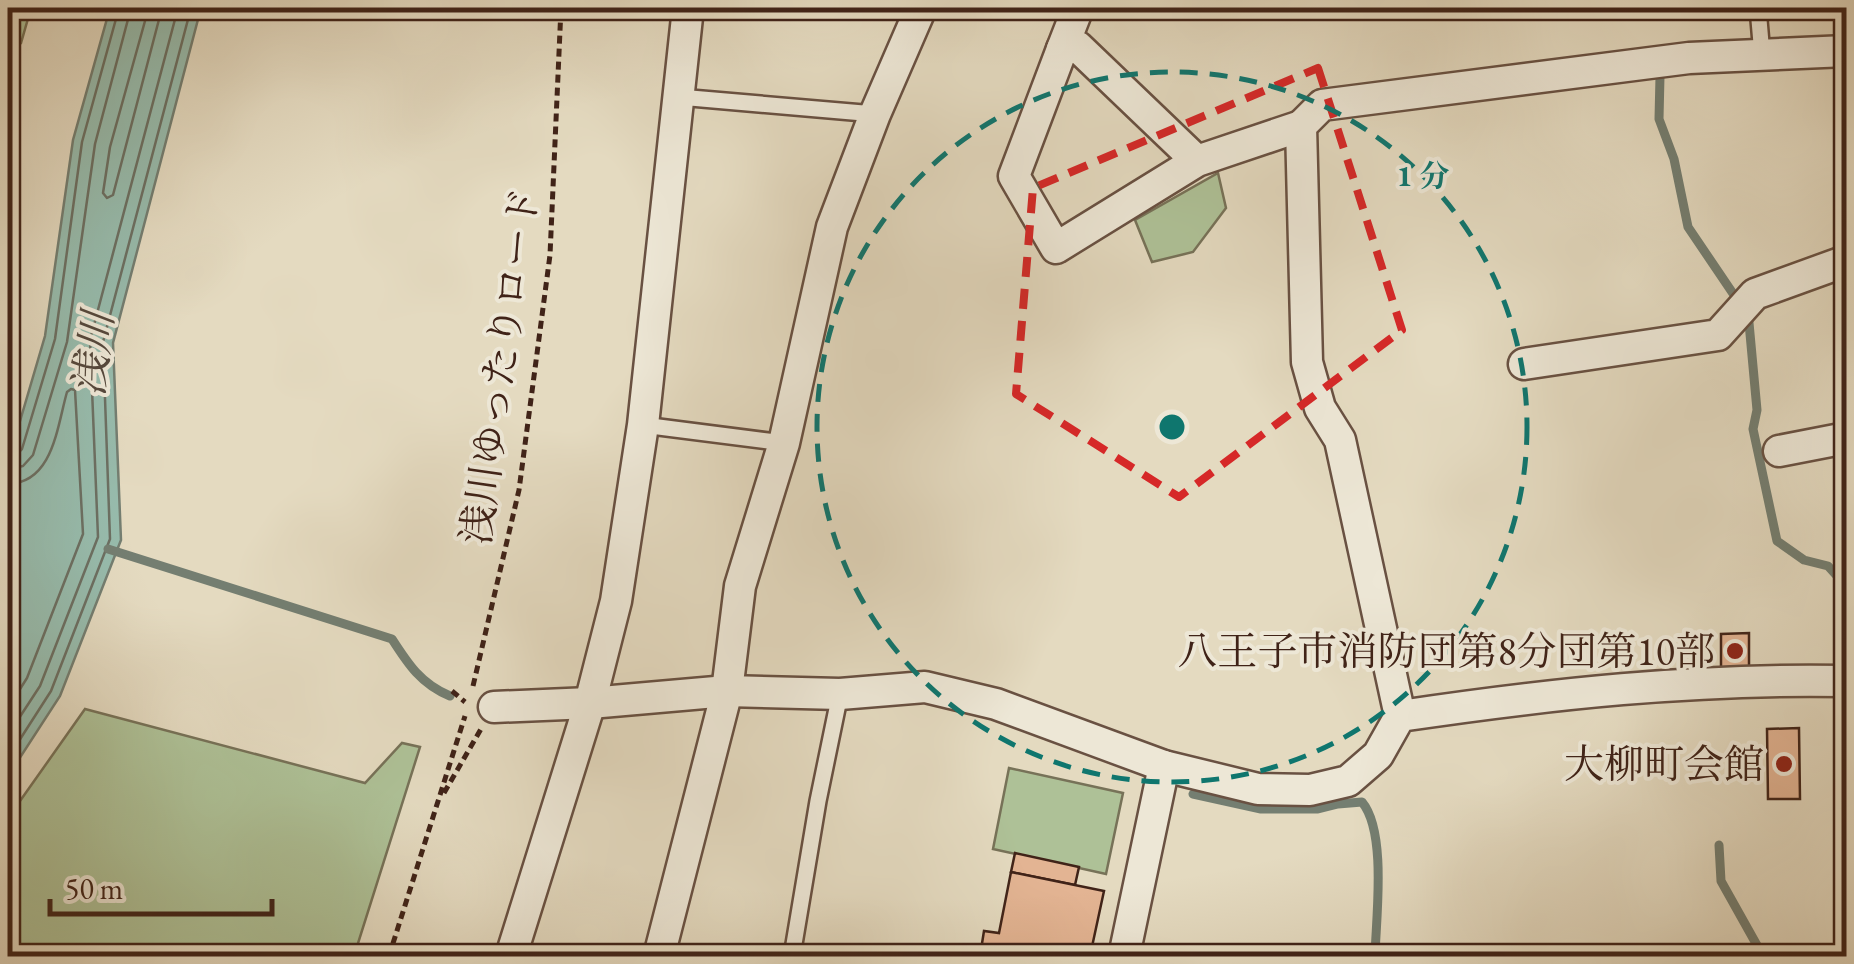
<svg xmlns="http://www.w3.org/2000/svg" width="1854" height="964" viewBox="0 0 1854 964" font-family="'EB Garamond','Noto Serif JP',serif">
  <rect width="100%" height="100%" fill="#e4dac0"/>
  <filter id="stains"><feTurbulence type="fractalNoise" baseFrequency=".002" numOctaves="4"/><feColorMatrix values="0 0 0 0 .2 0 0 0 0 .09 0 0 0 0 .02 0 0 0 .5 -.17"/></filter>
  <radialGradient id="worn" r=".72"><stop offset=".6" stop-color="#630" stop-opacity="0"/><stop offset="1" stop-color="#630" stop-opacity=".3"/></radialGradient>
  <g fill="#aec197" stroke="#777258" stroke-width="2.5">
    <polygon points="8,8 31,8 21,43 8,44"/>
    <polygon points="1218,173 1226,208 1193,252 1152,262 1135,220"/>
    <polygon points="85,709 365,783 402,743 420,747 354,956 8,956 8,818"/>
    <polygon points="1009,768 1123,793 1106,874 993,849"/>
  </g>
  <polygon fill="#97bbac" stroke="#747e71" stroke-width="2.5" points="110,8 201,8 113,343 121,540 60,696 8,776 8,462 45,336 73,140"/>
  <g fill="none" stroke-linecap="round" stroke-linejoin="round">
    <g stroke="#6c6f62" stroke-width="2.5">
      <polyline points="146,8 145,21 110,147 103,193 107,198 113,195 162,8"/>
      <polyline points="8,457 16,455 22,449 55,339 82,142 119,8"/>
      <polyline points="8,469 23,466 33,455 67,342 95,144 131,8"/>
      <path d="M8,484C53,483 57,427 67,392L71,389L75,390L83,534L27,678L8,708"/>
      <polyline points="8,735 40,686 98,537 90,340 178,8"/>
      <polyline points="8,758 51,691 110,539 103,342 191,8"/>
    </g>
    <g stroke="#747e71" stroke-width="9">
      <polyline points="1660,76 1659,119 1674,159 1688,227 1734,295"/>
      <polyline points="1748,312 1757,410 1753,429 1777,541 1804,560 1828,566 1838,577 1846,629"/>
      <path d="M108,549L392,639C408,664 421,684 450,696"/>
      <path d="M1193,794L1261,809H1318L1338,804L1362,802C1387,832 1376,918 1375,956"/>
      <polyline points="1719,845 1721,881 1763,956"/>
    </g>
  </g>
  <g fill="#e3b493" stroke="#402318" stroke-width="2.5">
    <polygon points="1749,633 1749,668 1721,668 1721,634"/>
    <polygon points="1799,728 1800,799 1768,799 1767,729"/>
    <polygon points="1015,853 1079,867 1075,885 1011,872"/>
    <polygon points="1011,872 1104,891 1090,956 980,956 984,931 999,933"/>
  </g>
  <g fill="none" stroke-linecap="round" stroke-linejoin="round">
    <defs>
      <g id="service">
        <polyline points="1758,8 1762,55"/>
        <polyline points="679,97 875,114"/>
        <polyline points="643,425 784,443"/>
        <polyline points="792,956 818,801 840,694"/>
      </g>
      <g id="minor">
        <polyline points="1062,49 1078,8"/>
        <polyline points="1197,161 1078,47 1062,49 1014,176 1056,248 1197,161 1301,126"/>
        <polyline points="1524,364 1718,335 1755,294 1846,261"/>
        <polyline points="1779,451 1846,438"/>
        <path d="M494,707L590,703L727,691L840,694L925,687L996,704L1164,766L1258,789L1310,790L1348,781L1378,755L1400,716C1548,694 1696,678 1846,681"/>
        <polyline points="1400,716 1340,440 1320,408 1307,362 1301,126 1322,105 1689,58 1846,51"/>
        <polyline points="511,956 590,703 616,601 643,425 688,8"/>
        <polyline points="659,956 727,691 740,586 784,443 832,227 875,114 921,8"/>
        <polyline points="1124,956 1164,766"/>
      </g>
    </defs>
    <use href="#service" stroke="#695142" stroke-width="20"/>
    <use href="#minor" stroke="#695142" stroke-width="35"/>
    <g stroke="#402318" stroke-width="5" stroke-dasharray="8 5" stroke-linecap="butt">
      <polyline points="473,686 519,490 550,255 561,8"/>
      <polyline points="452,691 465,702"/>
      <polyline points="444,793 481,729"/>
      <polyline points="389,956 465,716"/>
    </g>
    <use href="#service" stroke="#ede7d6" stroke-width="15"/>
    <use href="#minor" stroke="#ede7d6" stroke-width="30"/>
  </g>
  <path fill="none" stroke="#d62828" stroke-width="8" stroke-dasharray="20 12" stroke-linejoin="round" d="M1318,68L1402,330L1179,497L1016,394L1033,188Z"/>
  <circle fill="none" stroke="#0f766e" stroke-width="5" stroke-dasharray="18 12" cx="1172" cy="427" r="355"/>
  <g fill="#8f2418" stroke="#ede7d6" stroke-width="4">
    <circle cx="1735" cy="651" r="10"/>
    <circle cx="1784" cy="764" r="10"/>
  </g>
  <g text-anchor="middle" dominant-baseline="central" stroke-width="8" stroke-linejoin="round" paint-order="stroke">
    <g font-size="40" fill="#402318" stroke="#ede7d6">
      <text transform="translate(500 366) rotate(-82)">浅川ゆったりロード</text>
    </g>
    <g font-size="40" fill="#402318" stroke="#ede7d6" text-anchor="end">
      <text x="1715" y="651">八王子市消防団第8分団第10部</text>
      <text x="1764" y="764">大柳町会館</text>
    </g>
    <g font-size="42" font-style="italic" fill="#56493d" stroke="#ede7d6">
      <text transform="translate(93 354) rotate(-83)">浅川</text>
    </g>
  </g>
  <circle cx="1172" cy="427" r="15" fill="#0f766e" stroke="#ede7d6" stroke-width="5"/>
  <g font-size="30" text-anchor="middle" font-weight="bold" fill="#0f766e" stroke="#ede7d6" stroke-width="8" stroke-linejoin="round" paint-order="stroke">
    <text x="1423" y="186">1 分</text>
  </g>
  <rect width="1854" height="964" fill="none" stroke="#e4dac0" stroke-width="40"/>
  <rect x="10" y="10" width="1834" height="944" fill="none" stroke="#402318" stroke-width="5"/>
  <rect x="20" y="20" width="1814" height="924" fill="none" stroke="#402318" stroke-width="2.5"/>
  <path d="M50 899v15h222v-15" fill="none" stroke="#402318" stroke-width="5"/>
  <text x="65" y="899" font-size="30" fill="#402318" stroke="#ede7d6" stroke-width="8" paint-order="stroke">50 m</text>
  <rect width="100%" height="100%" filter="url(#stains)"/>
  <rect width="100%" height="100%" fill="url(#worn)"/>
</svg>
